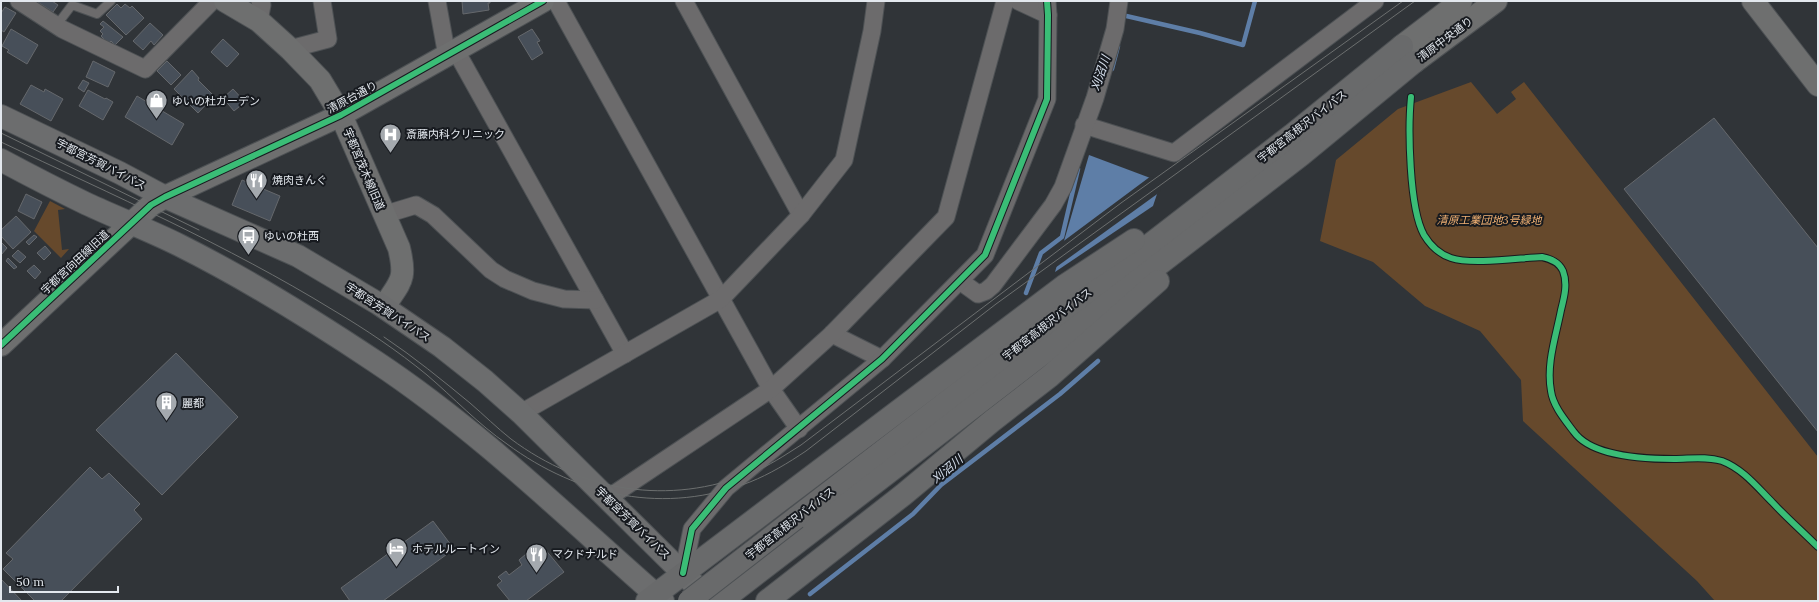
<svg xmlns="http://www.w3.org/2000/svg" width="1819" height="602" viewBox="0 0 1819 602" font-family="Lora,'Noto Sans JP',serif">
  <rect width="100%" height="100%" fill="#303438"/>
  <g fill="#66492c">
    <polygon points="1471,82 1497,114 1516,99 1511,92 1524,82 1818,457 1818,601 1715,601 1697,581 1523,421 1521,380 1480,331 1425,306 1373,262 1320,241 1336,160 1398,109"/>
    <polygon points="50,201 65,209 58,210 62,250 69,249 61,258 34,231"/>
  </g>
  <polygon fill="#5e7ea7" points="1089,155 1161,182 1153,206 1055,272"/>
  <polygon fill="#303438" points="1151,176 1162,181 1160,192 1055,268 1061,243"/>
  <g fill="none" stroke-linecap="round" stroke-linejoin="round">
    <g stroke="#5e7ea7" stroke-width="4.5">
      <polyline points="1122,15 1200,33 1243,45 1255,1"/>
      <polyline points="1112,69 1118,46"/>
      <polyline points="1026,293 1041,253 1062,237 1078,169"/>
      <polyline points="810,594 913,514 941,485 1060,394 1098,361"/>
    </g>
  </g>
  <g fill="#474f59" stroke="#65686c">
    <polygon points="36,1 52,1 58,5 53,12"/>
    <polygon points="462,1 490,1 490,3 488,3 489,10 463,14"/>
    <polygon points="117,4 121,8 125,4 130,8 132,6 144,18 126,35 106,15"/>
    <polygon points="5,7 16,13 4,32 1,30 1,13"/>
    <polygon points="103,21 123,37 115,45 111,41 109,43 106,41 101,36 103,34 100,31 104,27 100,24"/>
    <polygon points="150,23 163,35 154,45 151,41 143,50 133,41"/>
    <polygon points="11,29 38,45 27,64 7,52 9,50 2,46"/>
    <polygon points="532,29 540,41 537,42 543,53 532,60 518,37"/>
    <polygon points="223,39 239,54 227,67 211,52"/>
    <polygon points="93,61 115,72 108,87 86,77"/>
    <polygon points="167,61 181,75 171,85 157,71"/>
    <polygon points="192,70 199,78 198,80 214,96 198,113 174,89"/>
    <polygon points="83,80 89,83 84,92 78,88"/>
    <polygon points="31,85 44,92 45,89 63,99 51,121 20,104"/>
    <polygon points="233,89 245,102 234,111 223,98"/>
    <polygon points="88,90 105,99 106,98 113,102 103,120 79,106"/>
    <polygon points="137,96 184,124 172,145 125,117"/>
    <polygon points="1714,118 1818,248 1818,432 1624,189"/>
    <polygon points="242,180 280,196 270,221 232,205"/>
    <polygon points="26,194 42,202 34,219 18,211"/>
    <polygon points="16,216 31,232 13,249 1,236 1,230"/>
    <polygon points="34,235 37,237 29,245 26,242"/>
    <polygon points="1,242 7,248 1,255"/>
    <polygon points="45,246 51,253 44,260 37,253"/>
    <polygon points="18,250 26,257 20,263 12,256"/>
    <polygon points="8,258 17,267 14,269 6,261"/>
    <polygon points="34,265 41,272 35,279 27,271"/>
    <polygon points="176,353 238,417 162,495 96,430"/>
    <polygon points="90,467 102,479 109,473 140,504 134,510 142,519 61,601 35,601 3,569 13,559 6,553"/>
    <polygon points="433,521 454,549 383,601 350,601 341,588"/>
    <polygon points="544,548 564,572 526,601 510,601 497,585 502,581 498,577 506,571 509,575 522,565 519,560 526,554 530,559"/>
    <polygon points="1,579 22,601 1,601"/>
  </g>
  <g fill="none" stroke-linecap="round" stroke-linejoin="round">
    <defs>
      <polyline id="lane" points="56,26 72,5 97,14 111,1"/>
      <g id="street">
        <polyline points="19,1 62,29 145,69 212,1"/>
        <polyline points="437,1 447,56"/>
        <polyline points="556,1 771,389 799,429"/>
        <polyline points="684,1 801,215"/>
        <polyline points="1018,1 1048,15"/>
        <polyline points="259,21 262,5 260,1"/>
        <polyline points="290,49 328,39 322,1"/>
        <polyline points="456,51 625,354"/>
        <polyline points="1084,125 1174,153 1375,1"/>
        <polyline points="383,215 416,205 433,215 491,270 505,279 533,291 564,299 595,300"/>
        <polyline points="960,281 978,294 986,291 993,285 1053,205 1063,187 1095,98 1115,29 1119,1"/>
        <polyline points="832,334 882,359"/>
        <polyline points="521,413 721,299 801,215 844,160 872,31 876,1"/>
        <polyline points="608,498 771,389 832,334 946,217 1005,1"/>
        <polyline points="683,573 692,529 726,488 882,359 985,255 1047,99 1048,15 1047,1"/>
      </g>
      <g id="secondary">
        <path d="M225,1L259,21L290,49L320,80L341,115L399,248C407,281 400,281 384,307"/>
        <polyline points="1753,1 1818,85"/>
        <polyline points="1402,46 1461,1"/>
        <polyline points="1414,62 1496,1"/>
        <polyline points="1,345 151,205 165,197 341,115 543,1"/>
      </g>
      <g id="primary">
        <polyline points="1,116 120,173 165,197 298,256 379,304 442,347 485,381 521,413 711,601"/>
        <path d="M1,160C29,175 58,190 87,204C117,218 149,230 179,245C247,279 313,320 376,362C480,431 569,519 663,601"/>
      </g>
      <g id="highway">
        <polyline points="796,518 1292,135 1402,46"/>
        <polyline points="647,601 1064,286 1134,240"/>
        <polyline points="721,601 1301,155 1414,62"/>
        <polyline points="767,601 903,495 992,421 1050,376 1158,281"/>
      </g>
    </defs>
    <use href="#lane" stroke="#4d5154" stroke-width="10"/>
    <use href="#street" stroke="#4d5154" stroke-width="19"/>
    <use href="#secondary" stroke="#4d5154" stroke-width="24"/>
    <use href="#primary" stroke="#4d5154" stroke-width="24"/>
    <use href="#highway" stroke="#4d5154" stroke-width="24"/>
    <use href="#lane" stroke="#6c6b6c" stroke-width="8"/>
    <use href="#street" stroke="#6c6b6c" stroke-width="17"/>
    <use href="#secondary" stroke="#6e6f6f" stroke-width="22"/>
    <use href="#primary" stroke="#6c6d6e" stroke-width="22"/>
    <use href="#highway" stroke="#696a6b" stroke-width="22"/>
    <g stroke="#6c6f6f" stroke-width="1">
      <polyline points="1,133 199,230"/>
      <path d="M1,142C113,195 227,245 333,310C365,329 398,351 427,375C454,398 478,424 507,444C579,497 665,515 750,482C770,474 788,463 806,451L996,304L1415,1"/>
      <path d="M384,337C414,357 442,380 470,403C484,415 497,428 511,439C582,492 669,506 751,473C769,466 785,455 801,445L1121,203L1403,1"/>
    </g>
    <defs>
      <polyline id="highway-bridge" points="689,601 796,518"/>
    </defs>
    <use href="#highway-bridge" stroke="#4d5154" stroke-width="24" stroke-linecap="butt"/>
    <use href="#highway-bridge" stroke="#696a6b" stroke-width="22"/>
    <defs>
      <g id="cycleway">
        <path d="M1411,97C1408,128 1409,208 1424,235C1430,245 1439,254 1451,258C1472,265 1519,258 1542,257C1551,259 1559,262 1563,271C1568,284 1564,298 1561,310C1556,336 1546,364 1551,391C1553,406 1565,420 1574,432C1592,457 1646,459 1674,459C1690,459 1706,456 1722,461C1743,469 1757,487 1773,503C1787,518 1803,532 1818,547"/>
        <polyline points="1,345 151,205 165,197 341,115 543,1"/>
        <polyline points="683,573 692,529 726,488 882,359 985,255 1047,99 1048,15 1047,1"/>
      </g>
    </defs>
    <use href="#cycleway" stroke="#171a1f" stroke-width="8"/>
    <use href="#cycleway" stroke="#3abd76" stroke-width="6"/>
  </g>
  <defs>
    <symbol id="shop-pin" viewBox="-11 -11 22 30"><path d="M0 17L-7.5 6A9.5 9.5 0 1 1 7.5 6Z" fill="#a4a9ae" stroke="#171a1f"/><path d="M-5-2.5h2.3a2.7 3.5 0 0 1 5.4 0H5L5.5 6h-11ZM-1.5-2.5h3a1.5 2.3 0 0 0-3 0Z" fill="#fff"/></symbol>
    <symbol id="hospital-pin" viewBox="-11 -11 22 30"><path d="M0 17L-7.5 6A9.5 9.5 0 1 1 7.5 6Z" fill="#a4a9ae" stroke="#171a1f"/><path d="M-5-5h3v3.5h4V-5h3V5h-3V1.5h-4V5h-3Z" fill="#fff"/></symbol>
    <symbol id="restaurant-pin" viewBox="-11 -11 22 30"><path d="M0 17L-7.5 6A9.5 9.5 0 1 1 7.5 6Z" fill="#a4a9ae" stroke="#171a1f"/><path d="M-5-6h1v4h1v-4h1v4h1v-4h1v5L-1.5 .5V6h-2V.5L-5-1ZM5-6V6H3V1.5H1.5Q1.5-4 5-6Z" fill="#fff"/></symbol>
    <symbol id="bus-pin" viewBox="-11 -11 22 30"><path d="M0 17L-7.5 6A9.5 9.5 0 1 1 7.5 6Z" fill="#a4a9ae" stroke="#171a1f"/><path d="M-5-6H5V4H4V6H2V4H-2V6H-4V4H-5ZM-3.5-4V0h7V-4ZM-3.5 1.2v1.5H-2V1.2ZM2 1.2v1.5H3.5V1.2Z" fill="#fff"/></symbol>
    <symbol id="building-pin" viewBox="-11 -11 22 30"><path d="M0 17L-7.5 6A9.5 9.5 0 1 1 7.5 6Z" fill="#a4a9ae" stroke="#171a1f"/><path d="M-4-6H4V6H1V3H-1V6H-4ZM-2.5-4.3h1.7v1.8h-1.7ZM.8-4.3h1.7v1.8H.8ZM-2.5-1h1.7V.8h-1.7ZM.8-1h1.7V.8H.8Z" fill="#fff"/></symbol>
    <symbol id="hotel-pin" viewBox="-11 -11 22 30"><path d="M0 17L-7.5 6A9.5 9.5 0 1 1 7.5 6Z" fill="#a4a9ae" stroke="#171a1f"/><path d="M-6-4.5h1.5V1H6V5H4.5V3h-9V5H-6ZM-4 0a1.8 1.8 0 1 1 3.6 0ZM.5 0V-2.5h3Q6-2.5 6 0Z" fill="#fff"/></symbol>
  </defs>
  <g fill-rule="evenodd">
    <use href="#shop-pin" x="144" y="88" width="25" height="34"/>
    <use href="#hospital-pin" x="378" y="122" width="25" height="34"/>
    <use href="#restaurant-pin" x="244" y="168" width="25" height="34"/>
    <use href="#bus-pin" x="236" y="224" width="25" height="34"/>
    <use href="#building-pin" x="154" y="390" width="25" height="34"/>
    <use href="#hotel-pin" x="384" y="536" width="25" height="34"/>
    <use href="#restaurant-pin" x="524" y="542" width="25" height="34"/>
  </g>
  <g text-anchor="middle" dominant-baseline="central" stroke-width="4" stroke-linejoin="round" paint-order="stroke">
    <g font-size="11" fill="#e3e8ee" stroke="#171a1f">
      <text transform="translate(1445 39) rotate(-37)">清原中央通り</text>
      <text transform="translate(352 97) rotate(-28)">清原台通り</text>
      <text transform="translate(1302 126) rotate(-38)">宇都宮高根沢バイパス</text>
      <text transform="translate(101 164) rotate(27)">宇都宮芳賀バイパス</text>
      <text transform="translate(364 169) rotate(67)">宇都宮茂木線旧道</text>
      <text transform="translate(75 262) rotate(-43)">宇都宮向田線旧道</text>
      <text transform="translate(388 312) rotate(33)">宇都宮芳賀バイパス</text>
      <text transform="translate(1047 324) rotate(-38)">宇都宮高根沢バイパス</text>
      <text transform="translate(633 523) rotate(44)">宇都宮芳賀バイパス</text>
      <text transform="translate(790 523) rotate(-38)">宇都宮高根沢バイパス</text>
    </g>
    <g font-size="11" fill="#e3e8ee" stroke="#171a1f" text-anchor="start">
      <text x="172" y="101">ゆいの杜ガーデン</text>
      <text x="406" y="134">斎藤内科クリニック</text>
      <text x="272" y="180">焼肉きんぐ</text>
      <text x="264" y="236">ゆいの杜西</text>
      <text x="182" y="403">麗都</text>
      <text x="412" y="549">ホテルルートイン</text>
      <text x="552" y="554">マクドナルド</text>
    </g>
    <g font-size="11" font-style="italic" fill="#f4b374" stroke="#171a1f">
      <text x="1489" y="220">清原工業団地3号緑地</text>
    </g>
    <g font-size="12" font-style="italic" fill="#d9e3f1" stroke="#171a1f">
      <text transform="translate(1100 73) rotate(-71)">刈沼川</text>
      <text transform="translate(947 469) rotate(-40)">刈沼川</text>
    </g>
  </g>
  <rect width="1819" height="602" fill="none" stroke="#e3e8ee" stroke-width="4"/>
  <path d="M10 586v6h108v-6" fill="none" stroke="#e3e8ee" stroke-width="2"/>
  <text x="16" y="586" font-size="12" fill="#e3e8ee" stroke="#171a1f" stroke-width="3" paint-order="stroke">50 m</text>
</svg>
